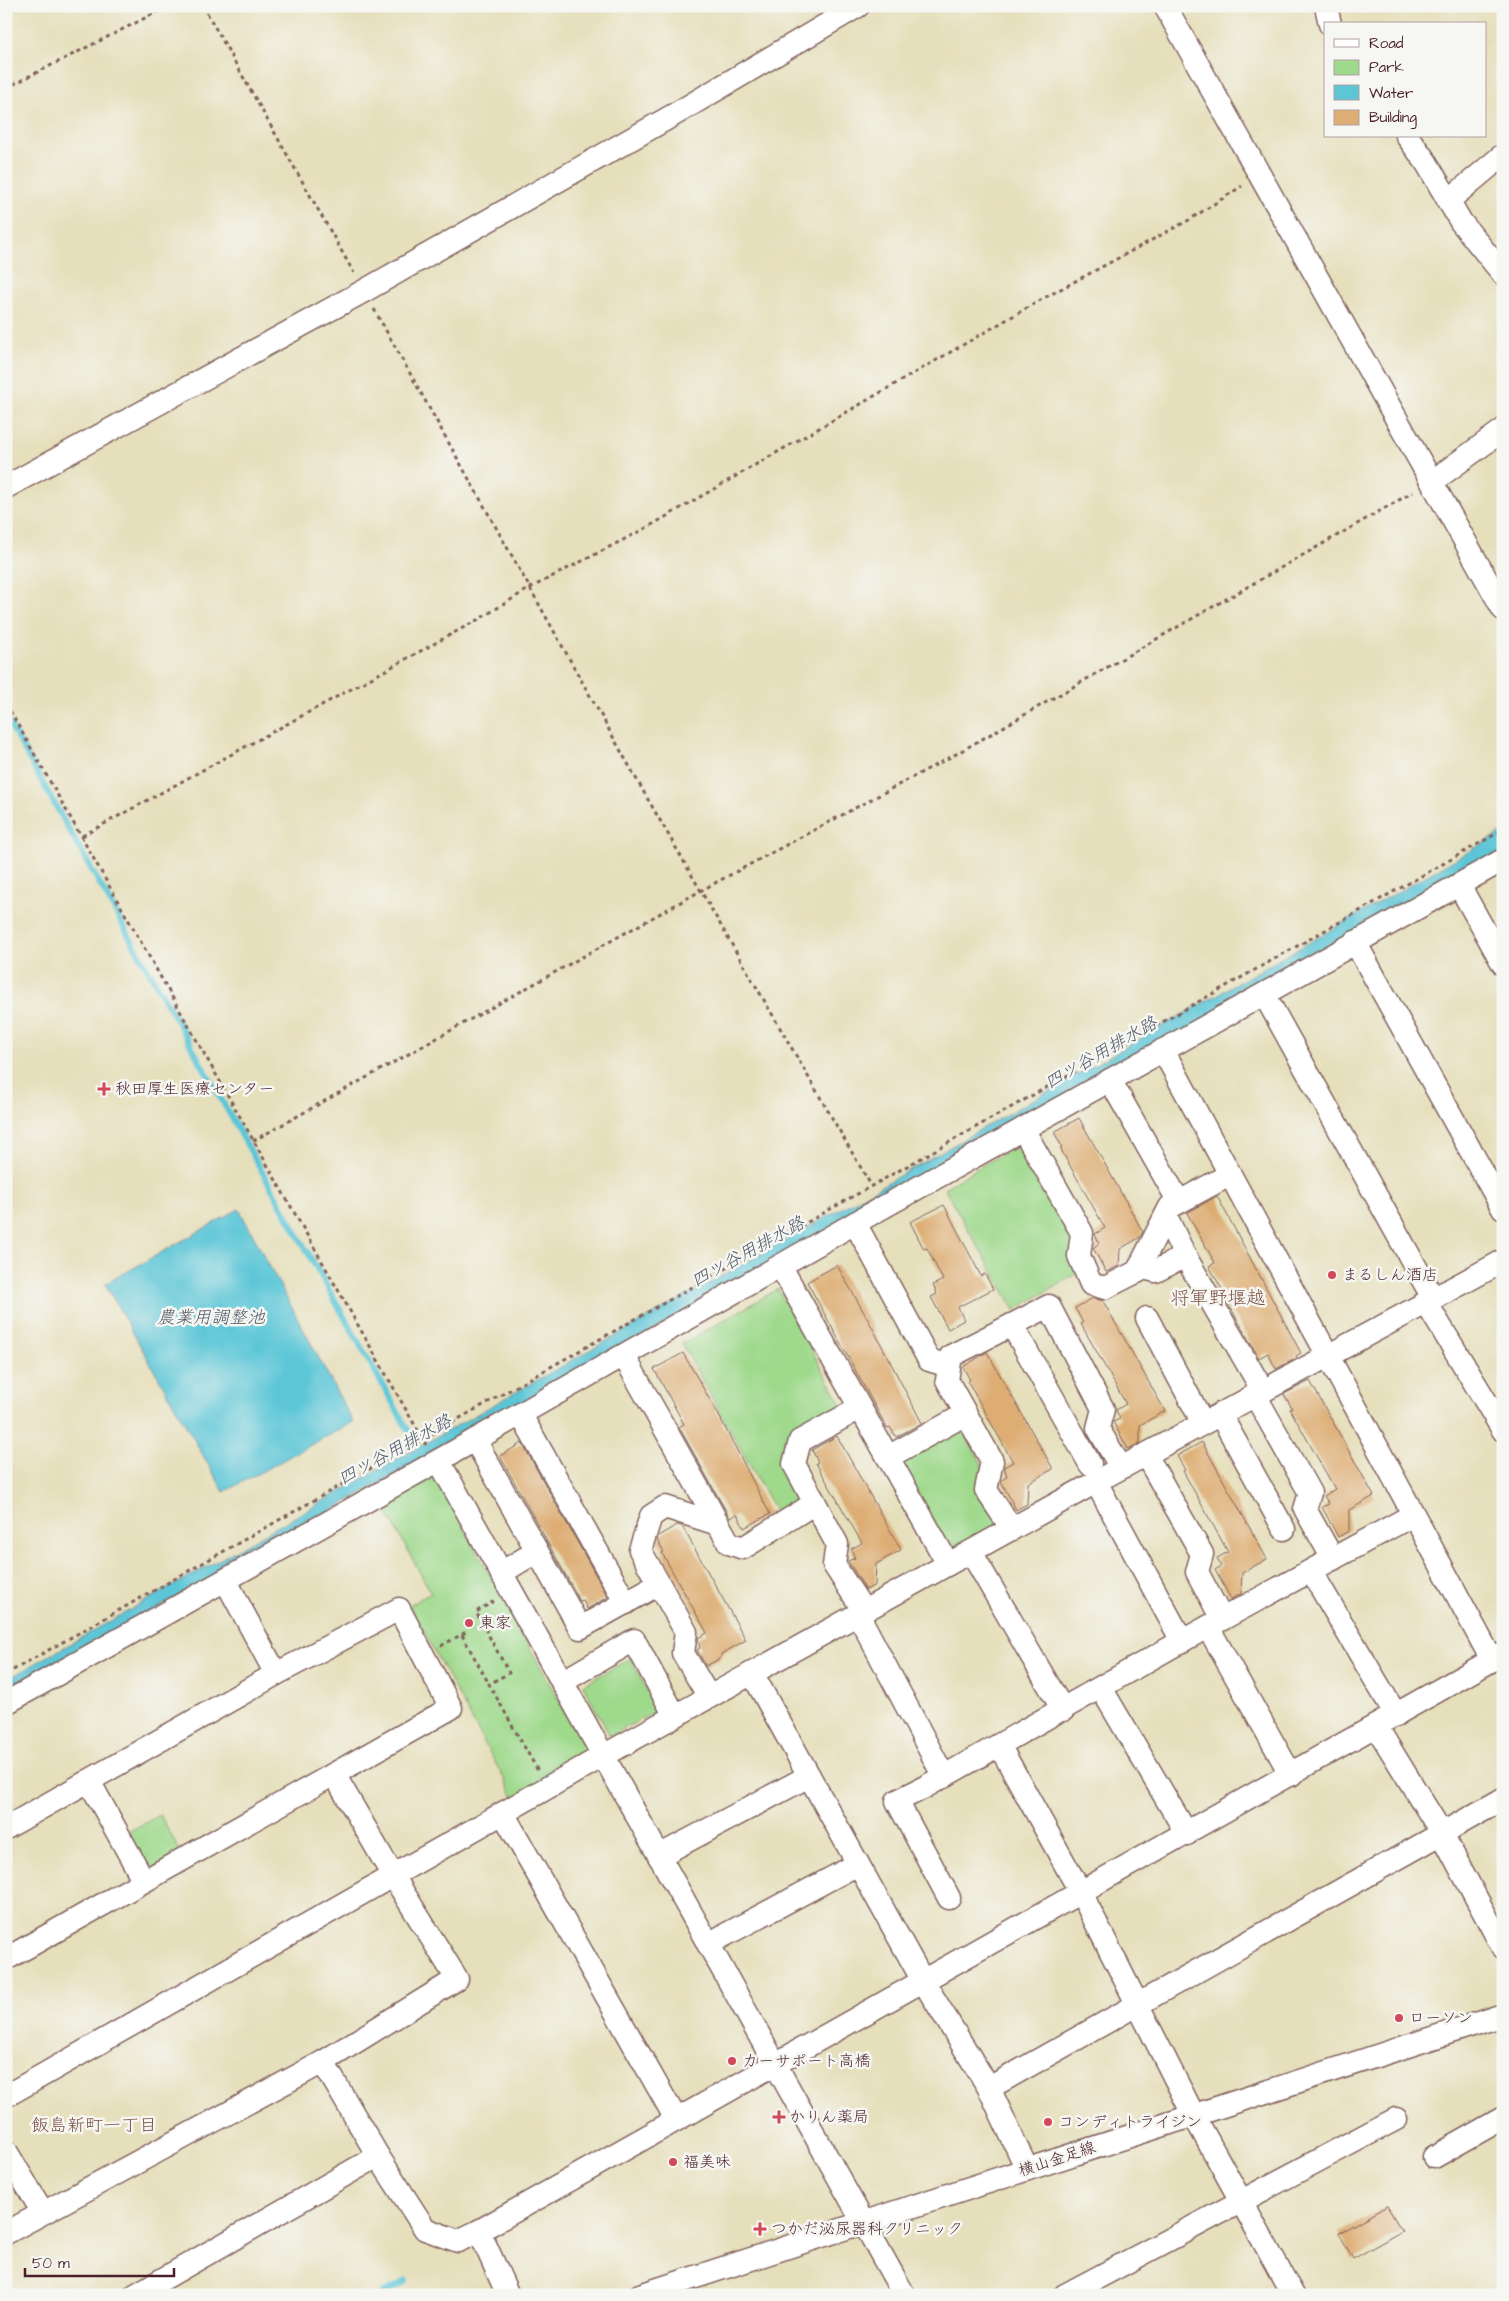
<svg xmlns="http://www.w3.org/2000/svg" width="1509" height="2301" viewBox="0 0 1509 2301" font-family="'Architects Daughter','Klee One',sans-serif">
  <rect width="100%" height="100%" fill="#f6f6f2"/>
  <filter id="ink" filterUnits="userSpaceOnUse"><feTurbulence type="fractalNoise" baseFrequency=".02" numOctaves="2"/><feDisplacementMap in="SourceGraphic" scale="10" xChannelSelector="R" yChannelSelector="G"/><feConvolveMatrix kernelMatrix="1 2 1 2 8 2 1 2 1" color-interpolation-filters="sRGB"/></filter>
  <filter id="wash" filterUnits="userSpaceOnUse"><feTurbulence type="fractalNoise" baseFrequency=".0096" numOctaves="4" result="noise"/><feDisplacementMap in="SourceGraphic" scale="20" xChannelSelector="R" yChannelSelector="G"/><feGaussianBlur stdDeviation="1.12" result="paint"/><feColorMatrix in="noise" values="0 0 0 0 0 0 0 0 0 0 0 0 0 0 0 0 0 1.4 0 .05"/><feComposite in="paint" operator="in"/></filter>
  <g filter="url(#wash)">
    <rect width="100%" height="100%" fill="#e6dfbb"/>
    <g fill="#9fd98c" stroke="#747c5c">
      <polygon points="1021,1143 1072,1236 1078,1273 1015,1310 944,1188"/>
      <polygon points="778,1289 842,1405 792,1433 785,1467 802,1501 778,1516 682,1344"/>
      <polygon points="960,1426 981,1462 999,1526 951,1552 900,1462"/>
      <polygon points="433,1472 589,1755 514,1797 409,1605 431,1593 381,1501"/>
      <polygon points="631,1658 657,1711 610,1736 583,1685"/>
      <polygon points="160,1815 181,1853 153,1868 142,1865 126,1833"/>
    </g>
    <g fill="#5cc6d7" stroke="#537281">
      <polygon points="1503,832 1503,853 6,1693 6,1680 906,1172"/>
      <polygon points="239,1209 353,1422 224,1492 105,1284"/>
    </g>
    <g fill="none" stroke-linecap="round" stroke-linejoin="round">
      <g stroke="#5cc6d7" stroke-width="6">
        <polyline points="6,718 412,1437"/>
        <polyline points="380,2295 406,2281"/>
      </g>
    </g>
    <g id="blocks">
      <g fill="#ddad73">
        <polygon points="1079,1118 1143,1232 1139,1238 1120,1249 1119,1266 1106,1272 1093,1248 1099,1243 1095,1234 1105,1228 1060,1148 1062,1147 1054,1132"/>
        <polygon points="1217,1196 1301,1353 1296,1356 1297,1358 1276,1369 1268,1353 1259,1358 1228,1303 1229,1302 1209,1266 1215,1263 1187,1213"/>
        <polygon points="944,1205 981,1276 985,1274 993,1289 958,1307 964,1320 948,1329 931,1297 937,1294 933,1285 943,1280 927,1248 924,1249 910,1222"/>
        <polygon points="837,1265 871,1325 922,1423 896,1437 890,1427 887,1428 807,1282"/>
        <polygon points="1093,1298 1103,1301 1165,1411 1140,1425 1140,1443 1128,1449 1113,1422 1120,1419 1116,1410 1126,1404 1081,1324 1083,1323 1075,1308"/>
        <polygon points="987,1352 1053,1469 1028,1483 1027,1504 1016,1510 1001,1481 1007,1476 1004,1467 1013,1462 968,1382 970,1380 963,1367"/>
        <polygon points="683,1353 717,1412 770,1514 744,1528 737,1514 730,1518 679,1427 684,1424 654,1369"/>
        <polygon points="1310,1381 1374,1496 1349,1510 1349,1531 1338,1537 1322,1507 1329,1504 1324,1496 1335,1489 1290,1409 1292,1408 1284,1394"/>
        <polygon points="837,1436 901,1550 876,1564 875,1585 866,1590 848,1561 855,1558 851,1549 862,1543 816,1463 818,1462 812,1450"/>
        <polygon points="1202,1442 1267,1559 1242,1573 1241,1594 1231,1599 1215,1570 1221,1566 1217,1558 1228,1552 1183,1471 1185,1470 1177,1456"/>
        <polygon points="522,1443 608,1597 587,1609 583,1600 580,1601 500,1456"/>
        <polygon points="677,1525 682,1526 746,1640 721,1654 721,1658 706,1666 697,1650 700,1648 698,1638 707,1633 662,1553 664,1552 657,1540 658,1536"/>
        <polygon points="1387,2206 1402,2231 1353,2259 1339,2233"/>
      </g>
    </g>
  </g>
  <g filter="url(#ink)">
    <use href="#blocks" fill-opacity="0" stroke="#81625d" stroke-width="1"/>
    <g fill="none" stroke-linecap="round" stroke-linejoin="round">
      <defs>
        <g id="minor">
          <polyline points="1165,6 1503,609"/>
          <polyline points="1326,6 1330,24"/>
          <polyline points="1407,136 1426,162 1461,222 1503,274"/>
          <polyline points="1448,201 1503,155"/>
          <polyline points="1433,481 1503,430"/>
          <polyline points="6,487 364,291 677,113 858,6"/>
          <polyline points="1459,885 1503,964"/>
          <polyline points="1355,942 1503,1209"/>
          <polyline points="1264,994 1434,1300"/>
          <polyline points="1163,1050 1492,1660"/>
          <polyline points="1110,1080 1179,1202"/>
          <polyline points="1023,1129 1082,1233 1079,1256 1091,1284 1105,1288 1144,1268 1156,1271 1185,1256 1263,1391"/>
          <polyline points="1166,1216 1185,1256"/>
          <polyline points="855,1223 929,1360 949,1366"/>
          <polyline points="781,1267 948,1564"/>
          <polyline points="1137,1272 1170,1207 1229,1175"/>
          <polyline points="1427,1304 1503,1430"/>
          <polyline points="1147,1318 1203,1423"/>
          <polyline points="1012,1325 1090,1464"/>
          <polyline points="624,1356 729,1543 743,1548 815,1503"/>
          <polyline points="1255,1395 1310,1493 1305,1509 1333,1559"/>
          <polyline points="860,1408 800,1441 794,1464 837,1544 834,1565 864,1611"/>
          <polyline points="1220,1414 1284,1529"/>
          <polyline points="521,1415 626,1603"/>
          <polyline points="475,1440 580,1628 659,1584"/>
          <polyline points="1146,1455 1202,1554 1197,1572 1222,1619"/>
          <polyline points="888,1457 966,1414"/>
          <polyline points="439,1461 904,2295"/>
          <polyline points="1108,1475 1503,1261"/>
          <polyline points="1012,1529 986,1490 992,1461 947,1380 951,1356 1049,1306 1103,1409 1098,1428 1121,1468"/>
          <polyline points="971,1552 1063,1710"/>
          <polyline points="1311,1571 1396,1715"/>
          <polyline points="501,1573 537,1551"/>
          <polyline points="226,1581 276,1674"/>
          <polyline points="858,1614 944,1777"/>
          <polyline points="1208,1627 1291,1775"/>
          <polyline points="752,1673 923,1981 989,2088"/>
          <polyline points="562,1682 634,1640 675,1716"/>
          <polyline points="1101,1688 1187,1834"/>
          <polyline points="709,1697 683,1653 686,1632 640,1550 651,1516 665,1507 718,1524"/>
          <polyline points="6,1703 475,1440 855,1223 1503,860"/>
          <polyline points="1376,1726 1441,1832 1503,1948"/>
          <polyline points="999,1745 1081,1893 1193,2114 1293,2295"/>
          <polyline points="89,1781 144,1881"/>
          <polyline points="503,1813 676,2119"/>
          <polyline points="6,1828 276,1674 399,1609 451,1708 6,1959"/>
          <polyline points="659,1856 809,1776"/>
          <polyline points="949,1898 897,1801 925,1787 1182,1641 1413,1515"/>
          <polyline points="708,1944 858,1864"/>
          <polyline points="323,2062 378,2156 425,2229 458,2241 479,2231 1503,1654"/>
          <polyline points="6,2096 603,1756 1096,1482 1182,1641"/>
          <polyline points="6,2151 42,2211"/>
          <polyline points="1434,2157 1503,2118"/>
          <polyline points="1027,2169 989,2088 1503,1799"/>
          <polyline points="479,2231 508,2295"/>
          <polyline points="6,2233 323,2062 457,1979 393,1876 334,1774"/>
          <polyline points="135,2295 378,2156"/>
          <polyline points="640,2295 1503,2015"/>
          <polyline points="1065,2295 1396,2119"/>
        </g>
      </defs>
      <use href="#minor" stroke="#81625d" stroke-width="25"/>
      <g stroke="#81625d" stroke-width="3" stroke-dasharray="4 4" stroke-linecap="butt">
        <polyline points="203,6 354,273"/>
        <polyline points="6,88 169,6"/>
        <polyline points="374,309 646,796 872,1187"/>
        <polyline points="6,704 426,1445"/>
        <polyline points="82,836 481,618 530,588 648,527 1044,298 1189,220 1242,186"/>
        <polyline points="253,1141 702,890 956,754 1413,492"/>
        <polyline points="494,1601 476,1612 509,1673 489,1684 538,1771"/>
        <polyline points="462,1635 489,1684"/>
        <polyline points="441,1646 466,1632"/>
        <polyline points="6,1674 1503,830"/>
      </g>
      <use href="#minor" stroke="#fff" stroke-width="22"/>
    </g>
  </g>
  <g fill="#d1495b" stroke="#f6f6f2" stroke-width="2">
    <path d="M101.5 1081.5h5v5h5v5h-5v5h-5v-5h-5v-5h5z"/>
    <circle cx="1332" cy="1275" r="5"/>
    <circle cx="469" cy="1623" r="5"/>
    <circle cx="1399" cy="2018" r="5"/>
    <circle cx="732" cy="2061" r="5"/>
    <path d="M776.5 2109.5h5v5h5v5h-5v5h-5v-5h-5v-5h5z"/>
    <circle cx="1048" cy="2122" r="5"/>
    <circle cx="673" cy="2162" r="5"/>
    <path d="M757.5 2221.5h5v5h5v5h-5v5h-5v-5h-5v-5h5z"/>
  </g>
  <g text-anchor="middle" dominant-baseline="central" stroke-width="5" stroke-linejoin="round" paint-order="stroke">
    <g font-size="16" fill="#4a1f2b" stroke="#f6f6f2" text-anchor="start">
      <text x="115" y="1089">秋田厚生医療センター</text>
      <text x="1342" y="1275">まるしん酒店</text>
      <text x="479" y="1623">東家</text>
      <text x="1409" y="2018">ローソン</text>
      <text x="742" y="2061">カーサポート高橋</text>
      <text x="789" y="2117">かりん薬局</text>
      <text x="1058" y="2122">コンディトライジン</text>
      <text x="683" y="2162">福美味</text>
      <text x="771" y="2229">つかだ泌尿器科クリニック</text>
    </g>
    <g font-size="16" fill="#4a1f2b" stroke="#f6f6f2">
      <text transform="translate(1057 2159) rotate(-18)">横山金足線</text>
    </g>
    <g font-size="18" font-style="italic" fill="#505967" stroke="#f6f6f2">
      <text transform="translate(1101 1053) rotate(-30)">四ツ谷用排水路</text>
      <text transform="translate(748 1252) rotate(-29)">四ツ谷用排水路</text>
      <text x="211" y="1317">農業用調整池</text>
      <text transform="translate(395 1450) rotate(-29)">四ツ谷用排水路</text>
    </g>
    <g font-size="18" fill="#7d5144" stroke="#f6f6f2">
      <text x="94" y="2125">飯島新町一丁目</text>
    </g>
    <g font-size="19" fill="#7d5144" stroke="#f6f6f2">
      <text x="1218" y="1298">将軍野堰越</text>
    </g>
  </g>
  <rect width="1509" height="2301" fill="none" stroke="#f6f6f2" stroke-width="25"/>
  <rect x="1324" y="22" width="162" height="115" fill="#f6f6f2" stroke="#b1a0a2"/>
  <rect x="1334" y="39" width="25" height="8" fill="#ffffff" stroke="#b1a0a2"/>
  <text x="1369" y="48" font-size="15" fill="#4a1f2b">Road</text>
  <rect x="1334" y="60" width="25" height="15" fill="#9fd98c" stroke="#b1a0a2"/>
  <text x="1369" y="72" font-size="15" fill="#4a1f2b">Park</text>
  <rect x="1334" y="85" width="25" height="15" fill="#5cc6d7" stroke="#b1a0a2"/>
  <text x="1369" y="98" font-size="15" fill="#4a1f2b">Water</text>
  <rect x="1334" y="110" width="25" height="15" fill="#ddad73" stroke="#b1a0a2"/>
  <text x="1369" y="122" font-size="15" fill="#4a1f2b">Building</text>
  <path d="M25 2268v8h149v-8" fill="none" stroke="#4a1f2b" stroke-width="2.5"/>
  <text x="32" y="2268" font-size="15" fill="#4a1f2b" stroke="#f6f6f2" stroke-width="4" paint-order="stroke">50 m</text>
</svg>
